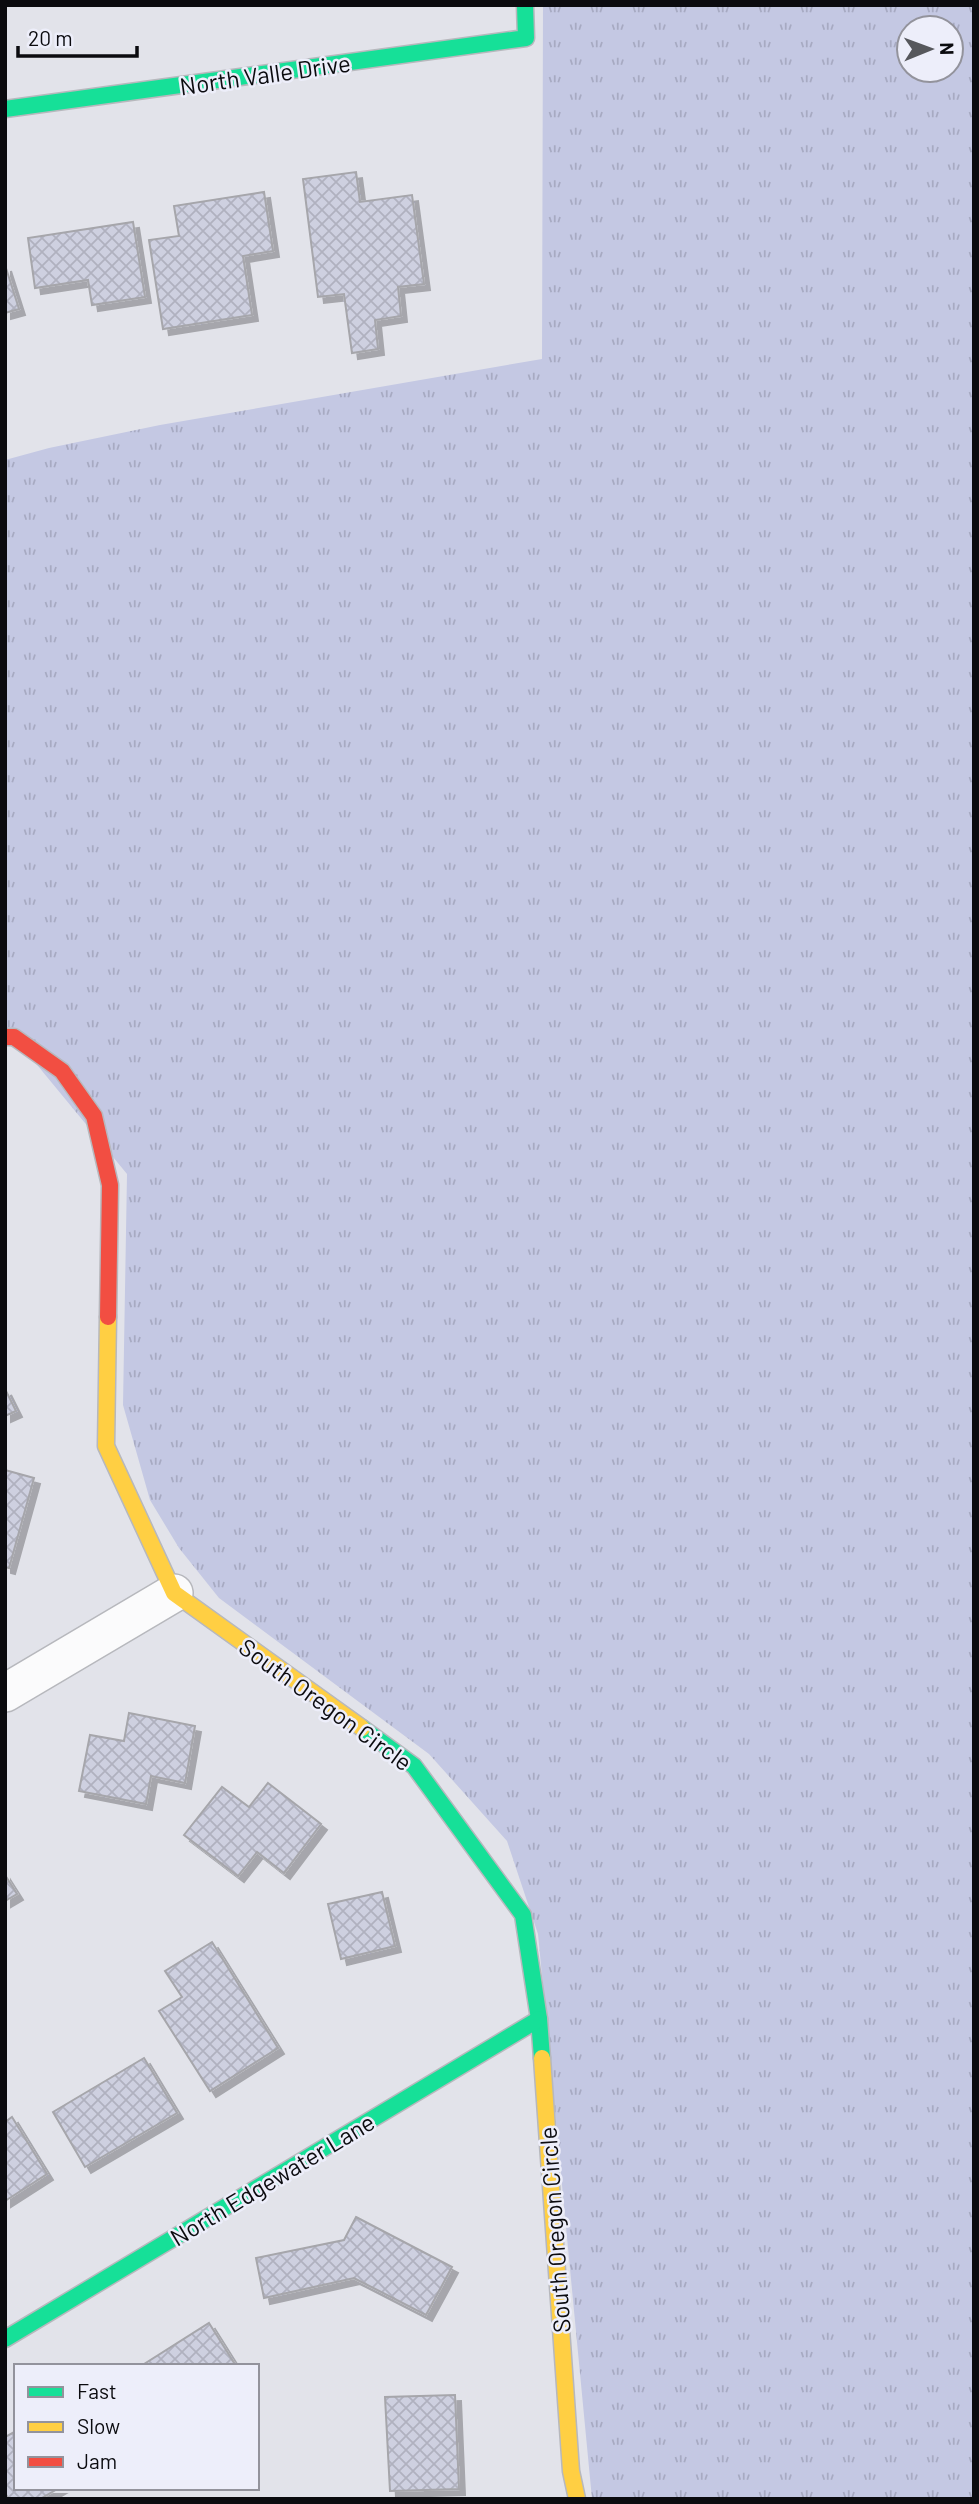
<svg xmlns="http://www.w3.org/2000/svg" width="979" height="2504" viewBox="0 0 979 2504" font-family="Barlow,sans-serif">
  <defs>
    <pattern id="grass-tufts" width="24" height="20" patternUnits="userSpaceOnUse" patternTransform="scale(1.75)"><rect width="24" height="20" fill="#c4c8e3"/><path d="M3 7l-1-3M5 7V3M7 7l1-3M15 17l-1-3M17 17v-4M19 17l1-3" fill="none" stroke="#a7aac2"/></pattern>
    <pattern id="building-cross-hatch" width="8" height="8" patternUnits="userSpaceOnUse" patternTransform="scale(1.75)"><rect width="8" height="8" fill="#ced0e0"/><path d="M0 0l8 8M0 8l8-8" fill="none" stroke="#b0b1bf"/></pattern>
    <filter id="shadow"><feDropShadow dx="6" dy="6" stdDeviation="0" flood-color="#0004"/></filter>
  </defs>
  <rect width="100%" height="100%" fill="#e2e3ea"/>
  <path fill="url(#grass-tufts)" fill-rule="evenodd" d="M543,5H974V2499H592L538,1934L507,1841L429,1754L219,1598L179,1548L150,1500L123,1405L127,1174L5,1026V460L49,448L160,425L542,359ZM909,28H951V70H909Z"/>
  <g fill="url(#building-cross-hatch)" stroke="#a6a6ab" stroke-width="2" filter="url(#shadow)">
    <polygon points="356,172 360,202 412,195 424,284 398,287 401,316 375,320 378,349 352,353 344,294 318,297 303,179"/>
    <polygon points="264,192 273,251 243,256 252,315 163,329 149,240 179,236 174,206"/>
    <polygon points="133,222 145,297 92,305 88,280 35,288 28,238"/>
    <polygon points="5,265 19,309 5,313"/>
    <polygon points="5,1389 16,1411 5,1416"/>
    <polygon points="5,1470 34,1478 9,1568 5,1567"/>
    <polygon points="129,1713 195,1726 185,1783 151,1776 146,1804 79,1791 90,1735 124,1741"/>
    <polygon points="268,1783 321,1824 284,1873 257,1852 238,1876 184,1835 222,1787 249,1807"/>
    <polygon points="5,1875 17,1894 5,1901"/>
    <polygon points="382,1892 395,1946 341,1959 328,1904"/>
    <polygon points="212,1942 278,2048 210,2091 159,2011 182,1997 165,1971"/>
    <polygon points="144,2058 177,2113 85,2167 53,2112"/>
    <polygon points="12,2117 47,2174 5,2201 5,2122"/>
    <polygon points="356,2217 452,2267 426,2315 354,2278 264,2298 256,2258 344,2240"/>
    <polygon points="209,2323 236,2366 141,2366"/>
    <polygon points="455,2395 459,2489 390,2491 385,2397"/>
    <polygon points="16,2431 16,2488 59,2488 40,2499 9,2499 5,2493 5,2437"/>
  </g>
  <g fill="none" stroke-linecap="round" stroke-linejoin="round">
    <defs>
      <polyline id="street" points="5,1693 174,1593"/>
      <g id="fast">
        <polyline points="5,109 526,38 525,5"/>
        <polyline points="362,1728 414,1766 523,1915 539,2019 542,2058"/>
        <polyline points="5,2339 539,2019"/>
      </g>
      <g id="slow">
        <polyline points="108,1317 106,1446 174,1593 362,1728"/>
        <polyline points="542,2058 571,2471 577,2499"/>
      </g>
      <polyline id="jam" points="5,1037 14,1037 62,1071 94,1116 110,1185 108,1317"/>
    </defs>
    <use href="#street" stroke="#b7b8bd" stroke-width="40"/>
    <use href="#fast" stroke="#b7b8bd" stroke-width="19"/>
    <use href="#slow" stroke="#b7b8bd" stroke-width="19"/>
    <use href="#jam" stroke="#b7b8bd" stroke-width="19"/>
    <use href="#street" stroke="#fbfbfc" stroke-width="37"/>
    <use href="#fast" stroke="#16e098" stroke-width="16"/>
    <use href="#slow" stroke="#ffcf43" stroke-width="16"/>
    <use href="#jam" stroke="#f24e42" stroke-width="16"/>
  </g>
  <g text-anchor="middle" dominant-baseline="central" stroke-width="5" stroke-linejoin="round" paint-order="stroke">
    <g font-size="24" fill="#0b0b0f" stroke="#edeefa">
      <text transform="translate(265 74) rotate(-8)">North Valle Drive</text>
      <text transform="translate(326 1704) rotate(36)">South Oregon Circle</text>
      <text transform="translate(272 2179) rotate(-31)">North Edgewater Lane</text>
      <text transform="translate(554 2230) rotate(-94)">South Oregon Circle</text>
    </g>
  </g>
  <rect width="979" height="2504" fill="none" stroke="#0b0b0f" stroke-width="14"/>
  <rect x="14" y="2364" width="245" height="126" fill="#edeefa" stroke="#93939c" stroke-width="2"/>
  <rect x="28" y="2387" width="35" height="10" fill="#16e098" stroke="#93939c" stroke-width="2"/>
  <text x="77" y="2399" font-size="21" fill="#0b0b0f">Fast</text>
  <rect x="28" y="2422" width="35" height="10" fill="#ffcf43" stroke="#93939c" stroke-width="2"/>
  <text x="77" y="2434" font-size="21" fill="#0b0b0f">Slow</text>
  <rect x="28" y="2457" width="35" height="10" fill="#f24e42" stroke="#93939c" stroke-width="2"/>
  <text x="77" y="2469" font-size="21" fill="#0b0b0f">Jam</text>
  <g transform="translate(930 49) rotate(89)"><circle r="33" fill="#edeefa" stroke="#93939c" stroke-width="2"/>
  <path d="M0-5L12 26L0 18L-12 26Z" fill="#56575c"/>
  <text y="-10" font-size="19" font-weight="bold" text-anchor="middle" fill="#0b0b0f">N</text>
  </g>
  <path d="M18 46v10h119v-10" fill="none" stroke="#0b0b0f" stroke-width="3.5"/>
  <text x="28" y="46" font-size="21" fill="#0b0b0f" stroke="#edeefa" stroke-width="5" paint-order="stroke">20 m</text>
</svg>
